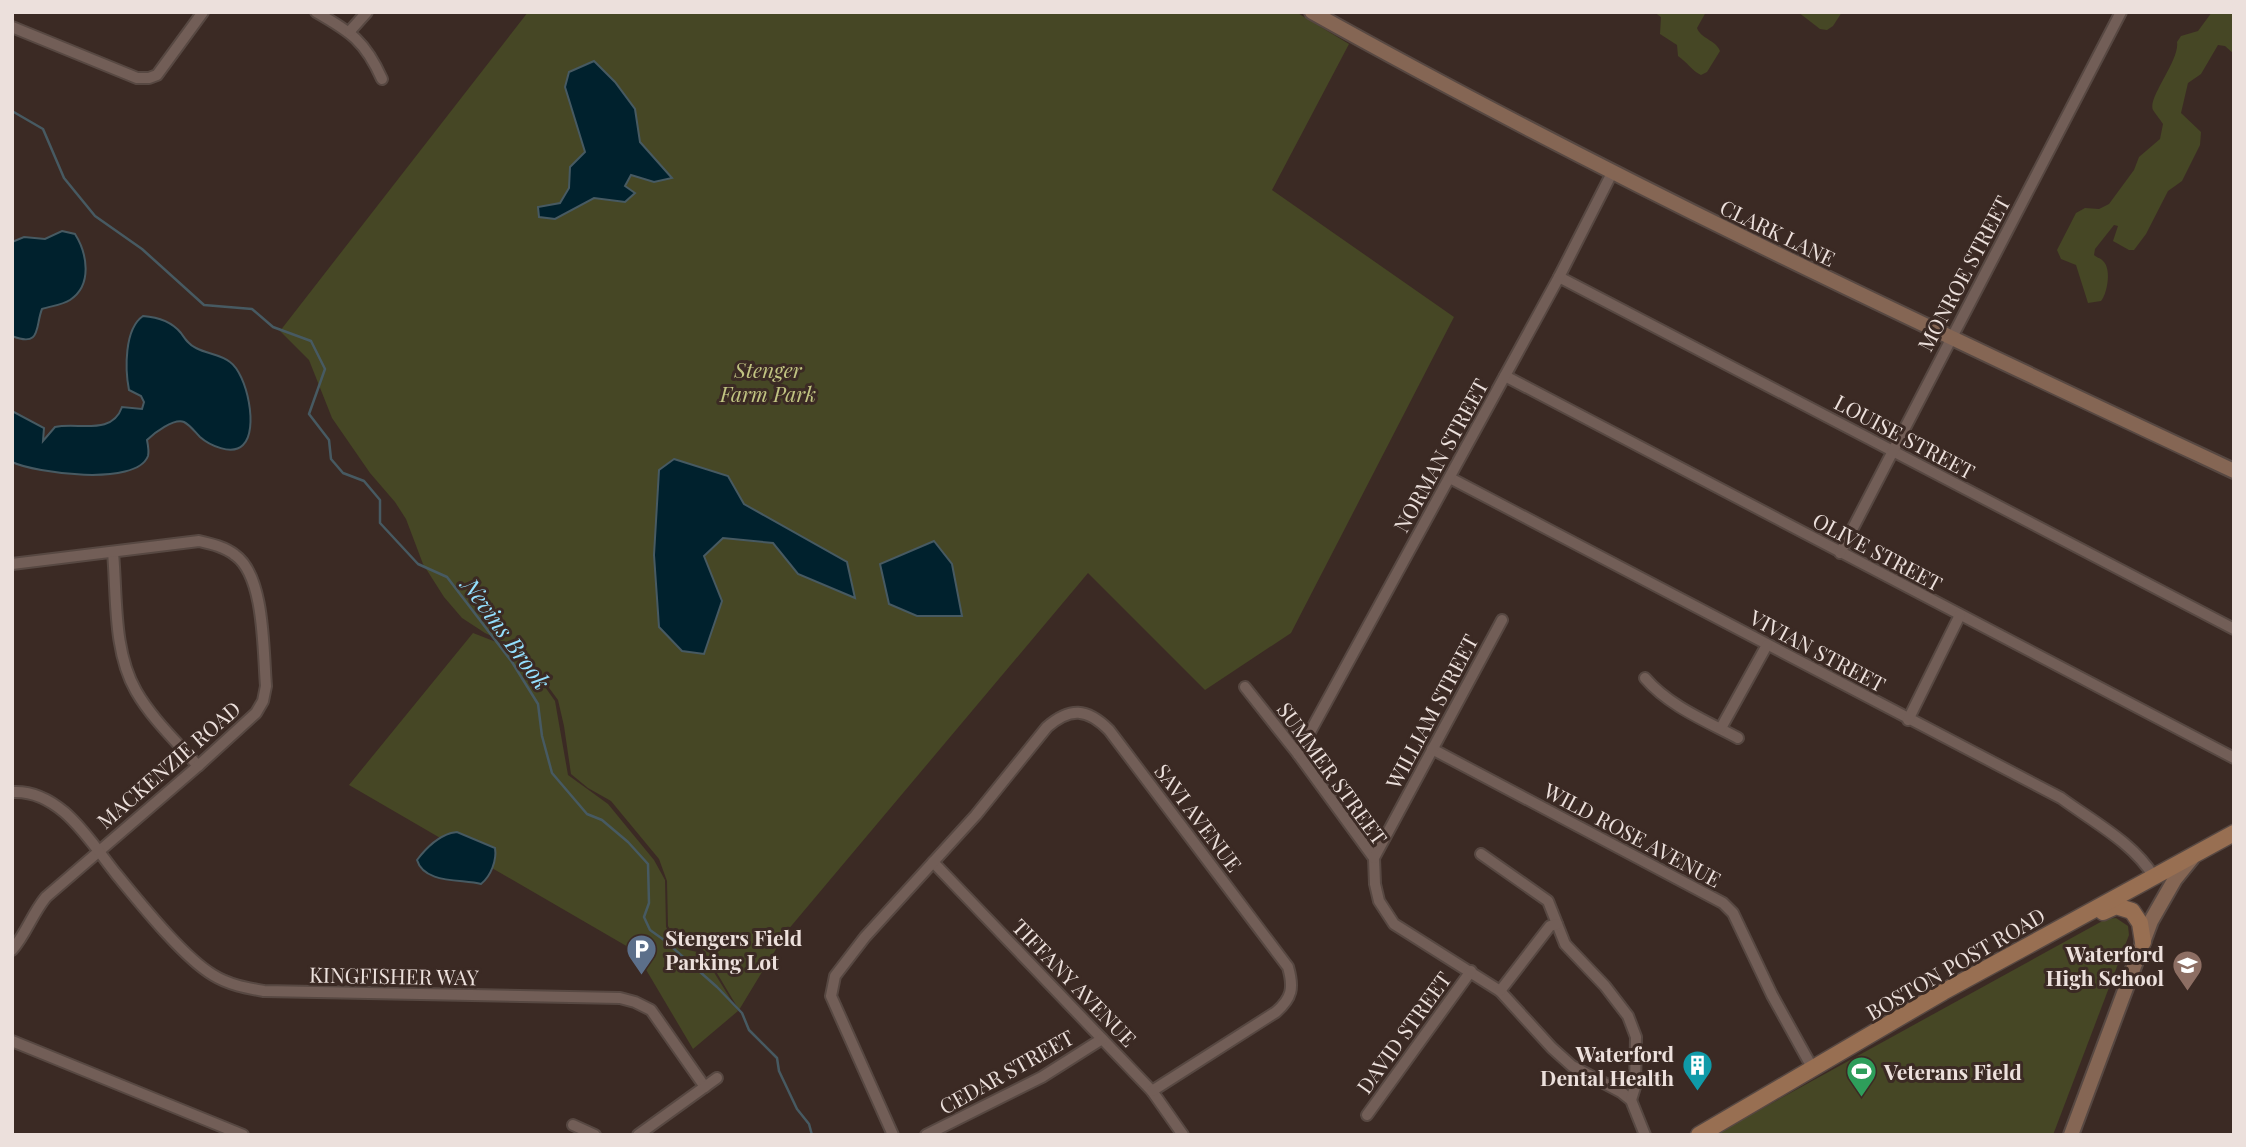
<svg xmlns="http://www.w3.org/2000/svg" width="2246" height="1147" viewBox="0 0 2246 1147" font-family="'Playfair Display',serif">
  <rect width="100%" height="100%" fill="#3b2a24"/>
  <g fill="#464725">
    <polygon points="528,12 1296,12 1349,44 1272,190 1454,317 1291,633 1205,690 1088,573 787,931 739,1010 702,948 679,944 668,926 667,881 659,859 611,801 588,788 571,774 564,726 558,700 527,658 512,646 485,633 462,618 444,597 423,564 406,519 395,502 370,473 332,418 309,360 280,331"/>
    <path d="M1654,12H1706L1697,28C1701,39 1716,40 1720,51L1707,72L1701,75C1692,71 1687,62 1678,56L1677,45L1660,34L1661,17Z"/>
    <polygon points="1798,12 1842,12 1833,26 1827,30 1820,29"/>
    <path d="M2212,12H2234V54L2225,46L2218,45L2201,74L2188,83L2181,113L2201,132L2200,145L2182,181L2168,191L2146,234L2134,250H2129L2113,241L2118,226L2114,225L2095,249L2094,255C2097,258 2101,258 2103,261C2112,269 2107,294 2101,301L2088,303L2076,265L2061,259L2057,250L2076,213L2085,208L2099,209L2109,204L2134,170L2139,157L2160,139L2163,124C2160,119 2156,115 2153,110C2147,98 2180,60 2177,42L2181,36L2198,31Z"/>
    <polygon points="473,633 509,647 526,660 555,701 568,775 608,804 654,860 665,880 666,927 679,948 702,953 738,1011 693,1049 635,951 349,785"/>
    <polygon points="2116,918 2128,926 2129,935 2053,1135 1714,1135 2106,919"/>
  </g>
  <g fill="#00212d" stroke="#475a62" stroke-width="2">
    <polygon points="594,61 615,82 635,109 640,142 672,178 654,182 631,175 625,186 635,193 625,202 594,198 555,219 539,217 538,207 560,203 569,188 570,167 585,152 565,87 569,72"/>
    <path d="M62,231L75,234C87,253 93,285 70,300C62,305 51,306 42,309C35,326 42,348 12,336V242L24,237L45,239Z"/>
    <path d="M143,316C157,317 172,322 181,333C185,339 189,345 196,348C207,354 220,354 230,362C247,374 259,430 243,445C232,456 209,445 200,437C195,432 190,425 184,422C174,418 154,433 147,440C148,445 149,452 148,456C136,487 35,473 12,462V411L44,428L43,441L55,427C78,422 112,436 122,407L142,409L144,402L141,396L129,390C125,370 124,329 143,316Z"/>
    <polygon points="674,459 728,476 744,504 847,562 855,598 798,574 773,543 723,538 704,556 722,601 704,654 682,651 659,627 654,555 659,470"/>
    <polygon points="934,541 952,564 962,616 917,616 889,604 880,564"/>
    <path d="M451,833L457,832L495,848C497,860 491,876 481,884C462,879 424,884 417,860C426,848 438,837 451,833Z"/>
  </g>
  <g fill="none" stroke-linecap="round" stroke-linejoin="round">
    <polyline stroke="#475a62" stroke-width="2.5" points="12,111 43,129 64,178 95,216 142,249 204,305 252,309 273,327 311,341 325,369 309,414 329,440 331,459 343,473 364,481 380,500 380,523 418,564 447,577 512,662 538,704 542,736 552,773 587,814 602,820 628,842 648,864 649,903 644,917 650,930 664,940 717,987 742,1013 749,1030 777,1058 779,1071 797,1109 809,1124 812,1135"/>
    <defs>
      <g id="street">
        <path d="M316,12C351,32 365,41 382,79"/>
        <polyline points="12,27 137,78 149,78 157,75 203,12"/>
        <polyline points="350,31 367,12"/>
        <polyline points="1559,277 2234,629"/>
        <polyline points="1505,376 2234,758"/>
        <path d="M1450,478L2061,798C2092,821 2134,843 2154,877"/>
        <path d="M113,552C117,597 113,651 136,691C152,719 177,742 198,766"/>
        <polyline points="1840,553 2121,12"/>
        <path d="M12,564L199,541C212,544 225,547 235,555C265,576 263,651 266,686L263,701L256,713L198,766L46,897C32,914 26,934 12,950"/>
        <path d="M1645,678C1669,706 1706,721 1738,738"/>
        <polyline points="1245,687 1298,754 1374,858 1375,884 1379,901 1394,924 1500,991 1552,1048 1572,1066 1621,1092 1631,1100 1645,1135"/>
        <polyline points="1908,720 1960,615"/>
        <polyline points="1721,728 1767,645"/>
        <polyline points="1432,749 1723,903 1733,913 1772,995 1813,1069"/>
        <polyline points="1298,754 1559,277 1612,173"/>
        <path d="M12,792C61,789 91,843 117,875C141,904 183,957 213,975C229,985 247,988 264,991L620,998L635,1002L651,1010L705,1087"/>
        <polyline points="1481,854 1548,901 1565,944 1605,986 1628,1016 1636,1037 1635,1087 1631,1100"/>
        <polyline points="1374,858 1502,620"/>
        <polyline points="933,862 1152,1091 1183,1135"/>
        <polyline points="1500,991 1550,926 1557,924"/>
        <polyline points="12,1041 243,1135"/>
        <polyline points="1367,1115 1471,971"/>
        <polyline points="573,1125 595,1135"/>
        <polyline points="638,1135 717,1078"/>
        <path d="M893,1135L831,996L835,976L865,937L976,815L1047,727C1070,707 1087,708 1109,730L1288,967C1294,988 1292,998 1276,1012L1152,1091"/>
        <polyline points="926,1135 1042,1077 1102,1039"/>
      </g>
      <g id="secondary">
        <path d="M1312,12C1612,180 1923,325 2234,471"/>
        <polyline points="2071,1135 2151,921 2175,879 2192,858"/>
      </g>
      <g id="primary">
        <polyline points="2103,912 2116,906 2132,911 2140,923 2143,942"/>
        <polyline points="1699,1135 1943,992 2234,833"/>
      </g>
    </defs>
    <use href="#street" stroke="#574842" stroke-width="14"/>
    <use href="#secondary" stroke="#574842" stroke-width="18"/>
    <use href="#primary" stroke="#574842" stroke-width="19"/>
    <use href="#street" stroke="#725e57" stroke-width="10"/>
    <use href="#secondary" stroke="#856654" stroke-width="14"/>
    <use href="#primary" stroke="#986f52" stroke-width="16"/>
  </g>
  <defs>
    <symbol id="parking-pin" viewBox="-11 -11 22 30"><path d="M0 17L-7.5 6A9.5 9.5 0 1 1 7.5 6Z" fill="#5c6f8a" stroke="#3b2a24"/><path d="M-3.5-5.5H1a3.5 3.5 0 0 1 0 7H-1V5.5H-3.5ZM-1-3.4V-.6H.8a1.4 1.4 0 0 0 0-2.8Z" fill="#fff"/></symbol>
    <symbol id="school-pin" viewBox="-11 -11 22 30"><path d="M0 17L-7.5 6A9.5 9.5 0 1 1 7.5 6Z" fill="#8d6e63" stroke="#3b2a24"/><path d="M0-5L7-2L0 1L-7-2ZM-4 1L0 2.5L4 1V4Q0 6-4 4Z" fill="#fff"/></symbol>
    <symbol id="building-pin" viewBox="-11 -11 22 30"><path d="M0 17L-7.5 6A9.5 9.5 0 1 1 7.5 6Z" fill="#0f9aa8" stroke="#3b2a24"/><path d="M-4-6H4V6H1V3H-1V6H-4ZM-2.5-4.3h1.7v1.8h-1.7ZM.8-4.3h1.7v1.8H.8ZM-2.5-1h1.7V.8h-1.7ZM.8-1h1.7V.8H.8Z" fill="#fff"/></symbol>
    <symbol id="stadium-pin" viewBox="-11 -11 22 30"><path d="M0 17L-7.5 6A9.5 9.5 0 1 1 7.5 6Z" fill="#2e9e5b" stroke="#3b2a24"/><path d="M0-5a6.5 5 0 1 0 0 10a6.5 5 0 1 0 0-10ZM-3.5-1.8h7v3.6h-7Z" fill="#fff"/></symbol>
  </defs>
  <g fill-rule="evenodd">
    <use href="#parking-pin" x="624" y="932" width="35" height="47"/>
    <use href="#school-pin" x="2170" y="948" width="35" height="47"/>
    <use href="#building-pin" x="1680" y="1048" width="35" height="47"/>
    <use href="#stadium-pin" x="1844" y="1054" width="35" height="47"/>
  </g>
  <g text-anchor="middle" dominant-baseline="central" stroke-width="6" stroke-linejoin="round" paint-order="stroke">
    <g font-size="21" fill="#ece0dc" stroke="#3b2a24">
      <text transform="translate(1778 232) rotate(26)">CLARK LANE</text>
      <text transform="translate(1963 273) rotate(-62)">MONROE STREET</text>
      <text transform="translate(1905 436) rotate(28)">LOUISE STREET</text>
      <text transform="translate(1440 455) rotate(-61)">NORMAN STREET</text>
      <text transform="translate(1878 551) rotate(28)">OLIVE STREET</text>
      <text transform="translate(1818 650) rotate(28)">VIVIAN STREET</text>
      <text transform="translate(1431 711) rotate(-62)">WILLIAM STREET</text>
      <text transform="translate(168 764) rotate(-41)">MACKENZIE ROAD</text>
      <text transform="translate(1333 773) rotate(54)">SUMMER STREET</text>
      <text transform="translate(1199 817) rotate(53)">SAVI AVENUE</text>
      <text transform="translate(1633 834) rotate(28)">WILD ROSE AVENUE</text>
      <text transform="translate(1955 963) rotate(-30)">BOSTON POST ROAD</text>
      <text transform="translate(394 975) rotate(1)">KINGFISHER WAY</text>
      <text transform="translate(1075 982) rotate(46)">TIFFANY AVENUE</text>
      <text transform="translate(1403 1032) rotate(-54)">DAVID STREET</text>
      <text transform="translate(1006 1071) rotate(-29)">CEDAR STREET</text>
    </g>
    <g font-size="21" font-style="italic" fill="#c1c482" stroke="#3b2a24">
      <text x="768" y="369">Stenger<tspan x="768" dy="24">Farm Park</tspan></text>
    </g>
    <g font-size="21" font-weight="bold" fill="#ece0dc" stroke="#3b2a24" text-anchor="start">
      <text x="665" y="937">Stengers Field<tspan x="665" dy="24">Parking Lot</tspan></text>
      <text x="2164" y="953" text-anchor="end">Waterford<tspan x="2164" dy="24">High School</tspan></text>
      <text x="1674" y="1053" text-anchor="end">Waterford<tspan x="1674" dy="24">Dental Health</tspan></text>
      <text x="1884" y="1071">Veterans Field</text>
    </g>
    <g font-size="23" font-style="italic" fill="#94dffe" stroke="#3b2a24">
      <text transform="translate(507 633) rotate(54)">Nevins Brook</text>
    </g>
  </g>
  <rect width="2246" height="1147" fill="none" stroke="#ece0dc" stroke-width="28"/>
</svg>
